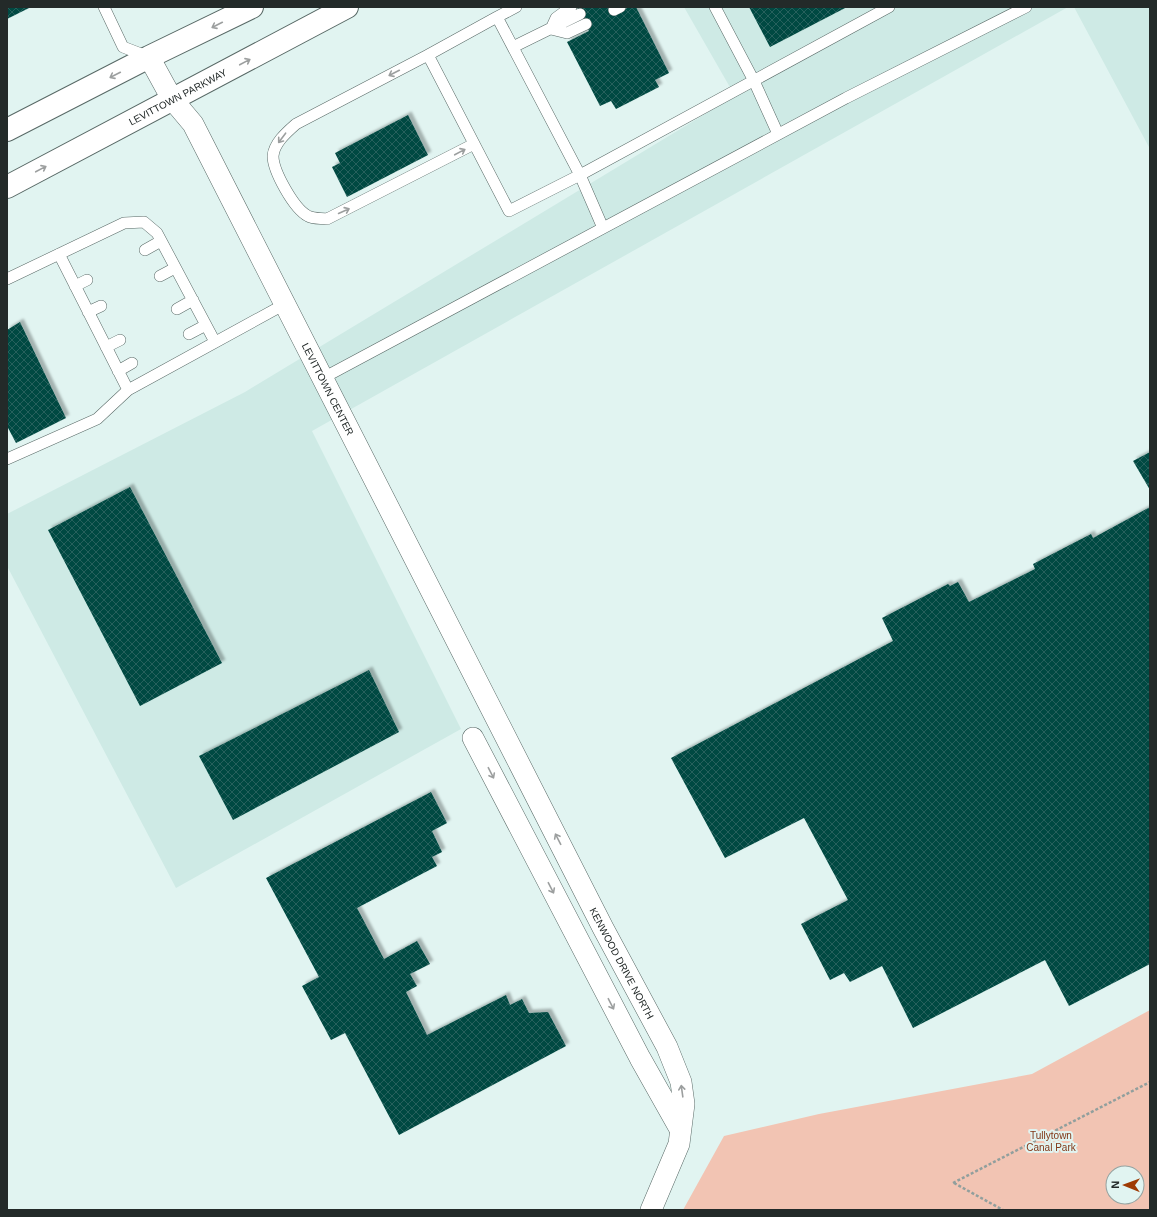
<svg xmlns="http://www.w3.org/2000/svg" width="1157" height="1217" viewBox="0 0 1157 1217" font-family="Arial,sans-serif">
<defs>
<pattern id="building-cross-hatch" width="8" height="8" patternUnits="userSpaceOnUse"><rect width="8" height="8" fill="#004942"/><path d="M0 0l8 8M0 8l8-8" fill="none" stroke="#26615b"/></pattern>
<filter id="shadow"><feDropShadow dx="3.5" dy="-3.5" stdDeviation="1" flood-color="#0004"/></filter>
</defs>
<rect width="100%" height="100%" fill="#e1f4f1"/>
<path fill="#ceeae5" d="M 684,7 L 1068,7 L 312,431 L 461,729 L 176,888 L 7,566 L 7,514 L 245,392 L 735,96 Z
M 1074,7 L 1150,7 L 1150,149 Z"/>
<path fill="#f2c4b3" fill-rule="evenodd" d="M 1150,1010 L 1150,1210 L 683,1210 L 724,1136 L 819,1114 L 1032,1074 ZM 1113,1173 L 1137,1173 L 1137,1197 L 1113,1197 Z"/>
<path fill="url(#building-cross-hatch)" filter="url(#shadow)" d="M 7,7 L 31,7 L 7,19 Z
M 577,7 L 613,7 L 616,14 L 629,7 L 636,7 L 669,73 L 655,80 L 659,87 L 616,109 L 611,101 L 600,106 L 567,42 L 589,31 Z
M 749,7 L 847,7 L 770,47 Z
M 408,115 L 428,155 L 347,197 L 332,167 L 340,163 L 335,153 Z
M 20,322 L 66,418 L 16,443 L 7,426 L 7,330 Z
M 1150,452 L 1150,490 L 1133,461 Z
M 130,487 L 222,663 L 140,706 L 48,530 Z
M 1150,507 L 1150,964 L 1069,1006 L 1045,960 L 913,1028 L 882,966 L 850,982 L 844,973 L 830,980 L 801,924 L 848,900 L 804,818 L 725,858 L 671,758 L 893,641 L 882,618 L 948,584 L 950,586 L 958,582 L 969,602 L 1035,569 L 1033,564 L 1091,534 L 1093,538 Z
M 369,670 L 399,732 L 233,820 L 199,756 Z
M 431,792 L 447,823 L 432,831 L 442,852 L 432,857 L 437,866 L 357,908 L 384,959 L 417,941 L 430,964 L 410,974 L 417,986 L 406,992 L 427,1035 L 506,995 L 510,1005 L 522,999 L 529,1013 L 548,1012 L 566,1046 L 399,1135 L 345,1033 L 331,1040 L 302,986 L 319,977 L 266,878 Z"/>
<g fill="none" stroke-linecap="round" stroke-linejoin="round">
<defs>
<path id="lane" d="M 104,7 L 123,47 L 149,57
M 516,7 L 497,17 L 580,175 L 889,7
M 571,7 L 556,18 L 551,29 L 567,33 L 586,24
M 715,7 L 754,81 L 778,134
M 614,10 L 620,7
M 497,17 L 428,55 L 509,211 L 580,175 L 603,228
M 513,47 L 580,14
M 428,55 L 296,124 C 287,132 274,143 273,156 C 273,171 294,209 308,216 C 313,219 321,218 327,219 L 474,144
M 145,250 L 161,241
M 59,254 L 128,390
M 160,276 L 175,268
M 7,279 L 124,223 L 144,222 L 157,233 L 215,342
M 75,286 L 87,280
M 177,309 L 193,300
M 88,312 L 101,306
M 189,334 L 206,325
M 106,347 L 120,340
M 118,371 L 132,363
M 323,378 L 846,98 L 1026,7
M 7,459 L 97,419 L 128,390 L 285,304"/>
<g id="street">
<path id="s1" d="M 149,57 L 172,99 L 193,124 L 603,928 L 667,1047 L 681,1082 L 684,1104 L 679,1144 L 651,1210"/>
<path d="M 473,738 L 640,1058 L 680,1129"/>
</g>
<g id="primary">
<path d="M 7,130 L 149,57 L 252,7"/>
<path id="s2" d="M 7,187 L 347,7"/>
</g>
</defs>
<use href="#lane" stroke="#586966" stroke-width="12"/>
<use href="#street" stroke="#586966" stroke-width="22"/>
<use href="#primary" stroke="#586966" stroke-width="24"/>
<path stroke="#919f9d" stroke-width="2.5" stroke-dasharray="3 2" stroke-linecap="butt" d="M 953,1183 L 1150,1082
M 954,1183 L 1003,1210"/>
<use href="#lane" stroke="#fff" stroke-width="11"/>
<use href="#street" stroke="#fff" stroke-width="21"/>
<use href="#primary" stroke="#fff" stroke-width="22"/>
</g>
<defs><path id="oneway-shaft" d="M-6 0H5M1.5-3L5.5 0L1.5 3" fill="none" stroke-width="1.6" stroke-linecap="round" stroke-linejoin="round"/></defs>
<g stroke="#9c9f9f">
<use href="#oneway-shaft" transform="translate(217 25) rotate(153)"/>
<use href="#oneway-shaft" transform="translate(245 62) rotate(-28)"/>
<use href="#oneway-shaft" transform="translate(394 73) rotate(153)"/>
<use href="#oneway-shaft" transform="translate(115 75) rotate(153)"/>
<use href="#oneway-shaft" transform="translate(282 138) rotate(127)"/>
<use href="#oneway-shaft" transform="translate(460 152) rotate(-28)"/>
<use href="#oneway-shaft" transform="translate(41 169) rotate(-28)"/>
<use href="#oneway-shaft" transform="translate(344 211) rotate(-24)"/>
<use href="#oneway-shaft" transform="translate(491 773) rotate(63)"/>
<use href="#oneway-shaft" transform="translate(558 839) rotate(-117)"/>
<use href="#oneway-shaft" transform="translate(551 888) rotate(63)"/>
<use href="#oneway-shaft" transform="translate(611 1004) rotate(63)"/>
<use href="#oneway-shaft" transform="translate(682 1091) rotate(-98)"/>
</g>
<g text-anchor="middle" stroke-width="4" stroke-linejoin="round" paint-order="stroke">
<g font-size="10" fill="#232a29" stroke="#e1f4f1">
<text dy="4" stroke="none"><textPath href="#s2" startOffset="193">LEVITTOWN PARKWAY</textPath></text>
<text dy="4" stroke="none"><textPath href="#s1" startOffset="378">LEVITTOWN CENTER</textPath></text>
<text dy="4" stroke="none"><textPath href="#s1" startOffset="1023">KENWOOD DRIVE NORTH</textPath></text>
</g>
<g font-size="10" fill="#803616" stroke="#e1f4f1">
<text x="1051" y="1139">Tullytown<tspan x="1051" dy="12">Canal Park</tspan></text>
</g>
</g>
<rect width="1157" height="1217" fill="none" stroke="#232a29" stroke-width="16"/>
<g transform="translate(1125 1185) rotate(271)"><circle r="19" fill="#e1f4f1" stroke="#95a3a1"/>
<path d="M0-3L7 15L0 10L-7 15Z" fill="#9e3a03"/>
<text y="-6" font-size="11" font-weight="bold" text-anchor="middle" fill="#232a29">N</text>
</g>
</svg>
